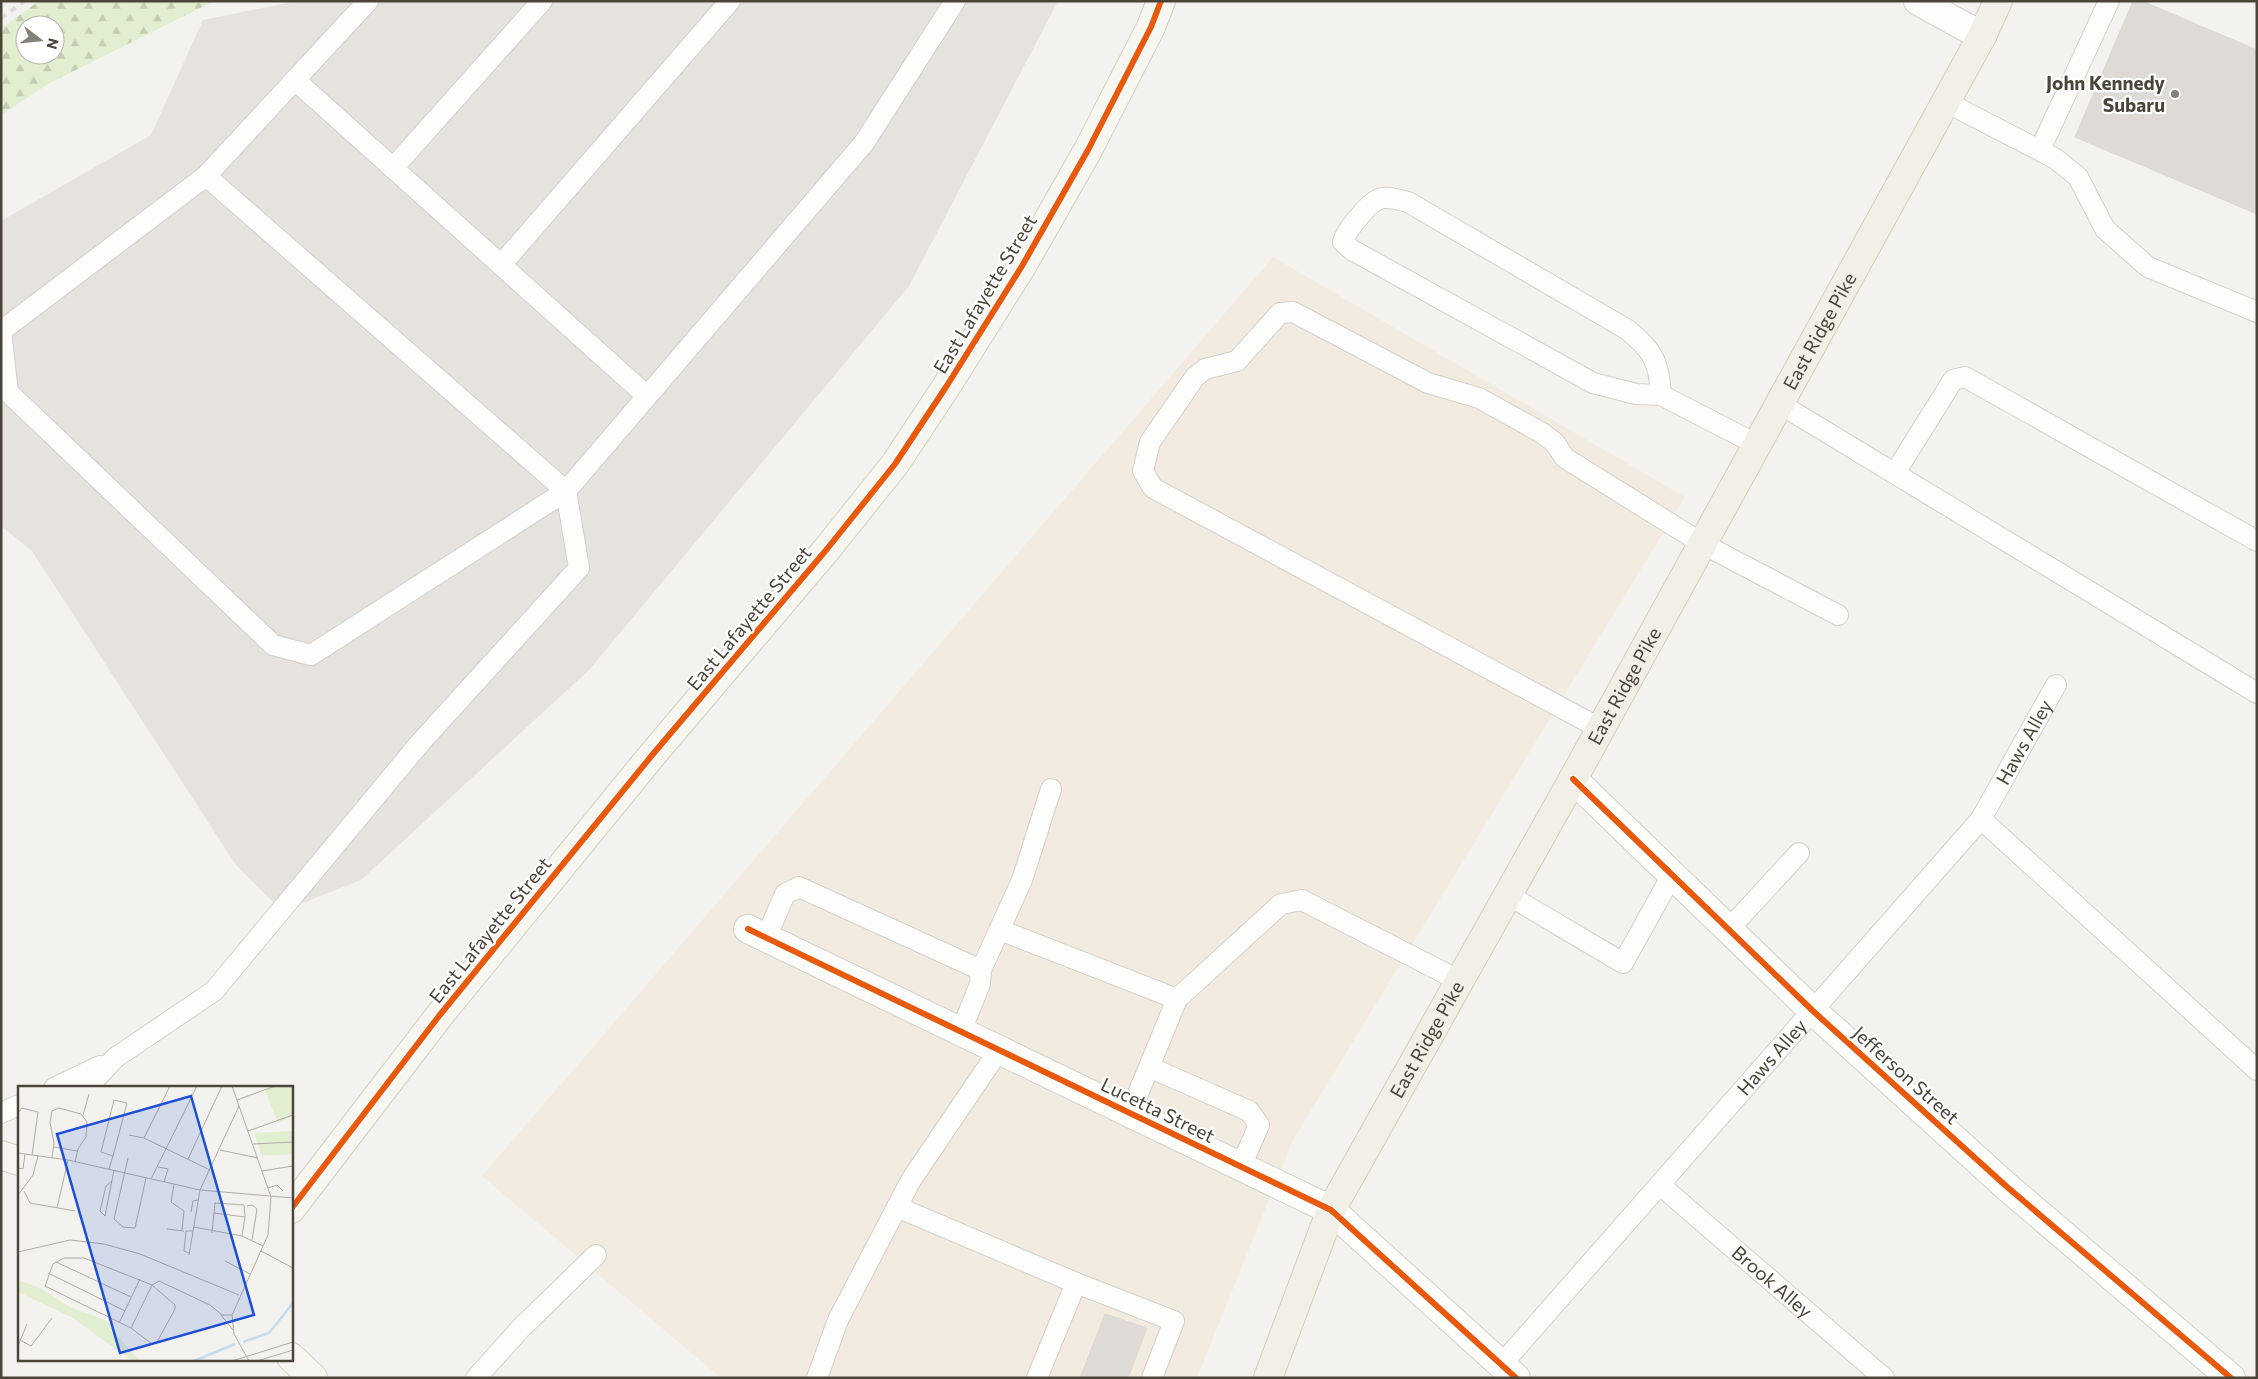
<svg xmlns="http://www.w3.org/2000/svg" width="2258" height="1379" viewBox="0 0 2258 1379" font-family="Commissioner,sans-serif">
<defs>
<pattern id="forest-firs" width="22" height="20" patternUnits="userSpaceOnUse" patternTransform="scale(1.25)"><rect width="22" height="20" fill="#e1eecf"/><path d="M5 1l3.5 6h-7zM16 11l3.5 6h-7z" fill="#c3cdb2"/></pattern>
</defs>
<rect width="100%" height="100%" fill="#f4f2ee"/>
<path fill="#f3ebdf" d="M 1273,257 L 1685,497 L 1293,1140 L 1197,1378 L 721,1378 L 482,1176 Z"/>
<path fill="#e6e2de" d="M 297,1 L 1058,1 L 909,286 L 589,670 L 361,880 L 282,911 L 236,865 L 32,551 L 1,526 L 1,221 L 151,135 L 203,20 Z"/>
<path fill="url(#forest-firs)" fill-rule="evenodd" d="M 39,1 L 214,1 L 48,84 L 1,115 L 1,28 ZM 25,25 L 55,25 L 55,55 L 25,55 Z"/>
<path fill="#dedbd6" stroke="#dcd9d4" d="M 2133,1 L 2142,1 L 2257,50 L 2257,214 L 2075,137 Z
M 1105,1314 L 1147,1328 L 1128,1378 L 1080,1378 Z"/>
<g fill="none" stroke-linecap="round" stroke-linejoin="round">
<defs>
<g id="lane">
<path d="M 368,1 L 206,176 L 1,331 L 8,392 L 273,645 L 311,655 L 566,491 L 864,143 L 955,1"/>
<path d="M 295,80 L 647,396"/>
<path d="M 1946,102 L 2056,159 L 2078,177 L 2105,229 L 2148,267 L 2257,312"/>
<path d="M 2040,150 L 2109,1"/>
<path d="M 393,168 L 542,1"/>
<path d="M 501,265 L 730,1"/>
<path d="M 1661,395 C 1659,361 1653,351 1628,330 L 1408,202 C 1399,200 1386,195 1377,200 C 1367,205 1345,232 1343,242 L 1352,250 L 1593,383 L 1636,394 L 1661,395 L 1758,445"/>
<path d="M 1780,404 L 2257,693"/>
<path d="M 1895,473 L 1953,380 L 1965,377 L 2257,541"/>
<path d="M 1601,729 L 1153,488 L 1143,471 L 1150,442 L 1195,377 L 1205,369 L 1237,361 L 1280,313 L 1293,312 L 1428,383 L 1479,398 L 1542,433 L 1555,443 L 1565,458 L 1703,544 L 1838,615"/>
<path d="M 1981,819 L 2257,1070"/>
<path d="M 1508,895 L 1623,963 L 1672,875"/>
<path d="M 1729,929 L 1799,853"/>
<path d="M 1000,930 L 1177,999 L 1281,904 L 1302,900 L 1460,981"/>
<path d="M 766,938 L 785,894 L 799,887 L 981,970 L 980,984 L 961,1031"/>
<path d="M 981,970 L 1022,880 L 1051,789"/>
<path d="M 1149,1067 L 1249,1111 L 1259,1125 L 1241,1166"/>
<path d="M 54,1088 L 100,1066"/>
<path d="M 87,1088 L 115,1058 L 214,991 L 420,743 L 579,568 L 566,491 L 206,176"/>
<path d="M 1,1113 L 19,1105"/>
<path d="M 1130,1113 L 1177,999"/>
<path id="s1" d="M 1660,1185 L 1884,1378"/>
<path d="M 897,1207 L 1076,1283 L 1037,1378"/>
<path d="M 1076,1283 L 1174,1321 L 1152,1378"/>
<path id="s2" d="M 1501,1365 L 1981,819 L 2056,685"/>
<path d="M 476,1378 L 521,1328 L 596,1255"/>
<path d="M 817,1378 L 838,1320 L 911,1180 L 999,1050"/>
</g>
<path id="street" d="M 1918,1 L 1982,36
M 1573,779 L 1813,1011 L 2006,1186 L 2231,1378
M 748,929 L 1331,1210 L 1516,1378"/>
<path id="secondary" d="M 1,1155 L 19,1161
M 291,1209 L 439,1016 L 653,754 L 827,549 L 895,464 L 946,387 L 1022,266 L 1088,150 L 1151,27 L 1161,1
M 291,1357 L 313,1378"/>
<g id="primary">
<path id="s3" d="M 1268,1378 L 1331,1210 L 1573,779 L 1982,36 L 1998,1"/>
</g>
</defs>
<use href="#lane" stroke="#d2d0cb" stroke-width="22"/>
<use href="#street" stroke="#d2d0cb" stroke-width="30"/>
<use href="#secondary" stroke="#d3cfc5" stroke-width="30"/>
<use href="#primary" stroke="#d6cebb" stroke-width="30"/>
<use href="#lane" stroke="#fdfdfc" stroke-width="20"/>
<use href="#street" stroke="#fdfdfc" stroke-width="28"/>
<use href="#secondary" stroke="#f7f6f1" stroke-width="28"/>
<use href="#primary" stroke="#f2efe6" stroke-width="28"/>
<path stroke="#dbdbda" stroke-width="4" stroke-dasharray="6 6" stroke-linecap="butt" d="M 1,18 L 25,1"/>
<defs>
<path id="cycleway" d="M 1573,779 L 1813,1011 L 2006,1186 L 2231,1378
M 748,929 L 1331,1210 L 1516,1378
M 291,1209 L 439,1016 L 653,754 L 827,549 L 895,464 L 946,387 L 1022,266 L 1088,150 L 1151,27 L 1161,1"/>
</defs>
<use href="#cycleway" stroke="#fff" stroke-width="9"/>
<use href="#cycleway" stroke="#e8590c" stroke-width="6"/>
</g>
<circle fill="#868178" stroke="#fff" stroke-width="2" cx="2175" cy="94" r="5"/>
<g text-anchor="middle" stroke-width="4.5" stroke-linejoin="round" paint-order="stroke">
<g font-size="19" font-weight="bold" fill="#4b4439" stroke="#fff" text-anchor="end">
<text x="2165" y="90">John Kennedy<tspan x="2165" dy="22">Subaru</tspan></text>
</g>
<g font-size="19" fill="#4b4439" stroke="#fff">
<text transform="translate(985 294) rotate(-59)" y="7">East Lafayette Street</text>
<text dy="7" stroke="none"><textPath href="#s3" startOffset="1185">East Ridge Pike</textPath></text>
<text transform="translate(749 618) rotate(-50)" y="7">East Lafayette Street</text>
<text dy="7" stroke="none"><textPath href="#s3" startOffset="780">East Ridge Pike</textPath></text>
<text dy="7" stroke="none"><textPath href="#s2" startOffset="815">Haws Alley</textPath></text>
<text transform="translate(490 930) rotate(-51)" y="7">East Lafayette Street</text>
<text dy="7" stroke="none"><textPath href="#s3" startOffset="375">East Ridge Pike</textPath></text>
<text dy="7" stroke="none"><textPath href="#s2" startOffset="410">Haws Alley</textPath></text>
<text transform="translate(1906 1075) rotate(42)" y="7">Jefferson Street</text>
<text transform="translate(1158 1110) rotate(26)" y="7">Lucetta Street</text>
<text dy="7" stroke="none"><textPath href="#s1" startOffset="148">Brook Alley</textPath></text>
</g>
</g>
<g transform="translate(18 1086)">
<rect width="275" height="275" fill="#f4f2ee"/>
<path d="M 0,194 L 22,202 L 52,221 L 89,235 L 96,246 L 122,275 L 115,275 L 53,231 L 0,206 Z" fill="#e1eecf"/>
<path d="M 275,45 L 275,68 L 244,70 L 236,47 Z" fill="#e1eecf"/>
<path d="M 258,0 L 275,0 L 275,30 L 260,37 L 247,4 Z" fill="#e1eecf"/>
<path fill="none" stroke="#c0ddf1" stroke-width="2.5" d="M 225,256 L 251,247 L 275,217M 176,275 L 217,258"/>
<path fill="none" stroke="#b0aca6" stroke-width="1" d="M 214,0 L 253,111 L 250,149 L 214,229 L 216,248 L 231,275M 219,14 L 257,0M 0,27 L 4,22 L 20,26 L 14,69M 65,29 L 71,8M 230,45 L 275,29M 111,49 L 126,52 L 192,84M 126,52 L 152,0M 235,58 L 275,56M 36,61 L 59,65M 202,64 L 240,72M 0,67 L 50,74 L 182,104 L 275,112M 34,72 L 36,57 L 32,36 L 34,25 L 41,22 L 63,28 L 69,36 L 68,51 L 60,63 L 57,76M 110,72 L 96,133 L 105,141 L 117,142 L 128,92M 170,73 L 204,0M 140,81 L 150,83 L 146,96M 0,82 L 5,83 L 7,68M 91,83 L 95,70 L 109,17 L 96,14 L 83,66 L 95,70M 244,85 L 275,80M 133,93 L 179,0M 94,95 L 88,100 L 82,125 L 87,130 L 96,84M 156,98 L 153,116 L 166,125 L 164,144M 250,102 L 259,99 L 265,105M 6,105 L 12,117 L 57,125M 0,109 L 15,89 L 20,70M 229,120 L 234,119 L 239,123 L 234,154M 39,122 L 50,74M 173,126 L 175,115 L 180,114M 196,127 L 197,117 L 226,119 L 227,131M 176,141 L 224,150 L 245,160M 149,143 L 166,145M 194,147 L 196,127 L 227,131 L 224,150M 243,165 L 275,182M 0,166 L 52,154 L 86,158 L 122,168 L 221,209M 171,167 L 166,165 L 168,145 L 175,145M 171,169 L 182,104 L 221,20M 207,175 L 232,188M 38,176 L 113,211M 30,187 L 107,225M 203,229 L 215,244M 101,237 L 122,193M 113,242 L 27,200 L 35,178 L 46,172 L 66,172 L 134,199 L 157,219 L 157,223 L 139,256 L 134,258 L 113,242 L 134,199 L 141,195 L 192,219 L 204,229 L 214,229M 0,253 L 13,260 L 34,232M 0,260 L 9,238M 214,275 L 275,256M 239,275 L 275,264"/>
<path fill="#1d4ed8" fill-opacity="0.15" stroke="#1d4ed8" stroke-width="2.5" d="M 173,10 L 236,229 L 102,267 L 39,48 Z"/>
<rect width="275" height="275" fill="none" stroke="#4b4439" stroke-width="2.5"/>
</g>
<rect width="2258" height="1379" fill="none" stroke="#4b4439" stroke-width="5"/>
<g transform="translate(40 40) rotate(106)"><circle r="24" fill="#ffffff" stroke="#b7b4b0"/>
<path d="M0-4L9 19L0 12L-9 19Z" fill="#868178"/>
<text y="-8" font-size="14" font-weight="bold" text-anchor="middle" fill="#4b4439">N</text>
</g>
</svg>
